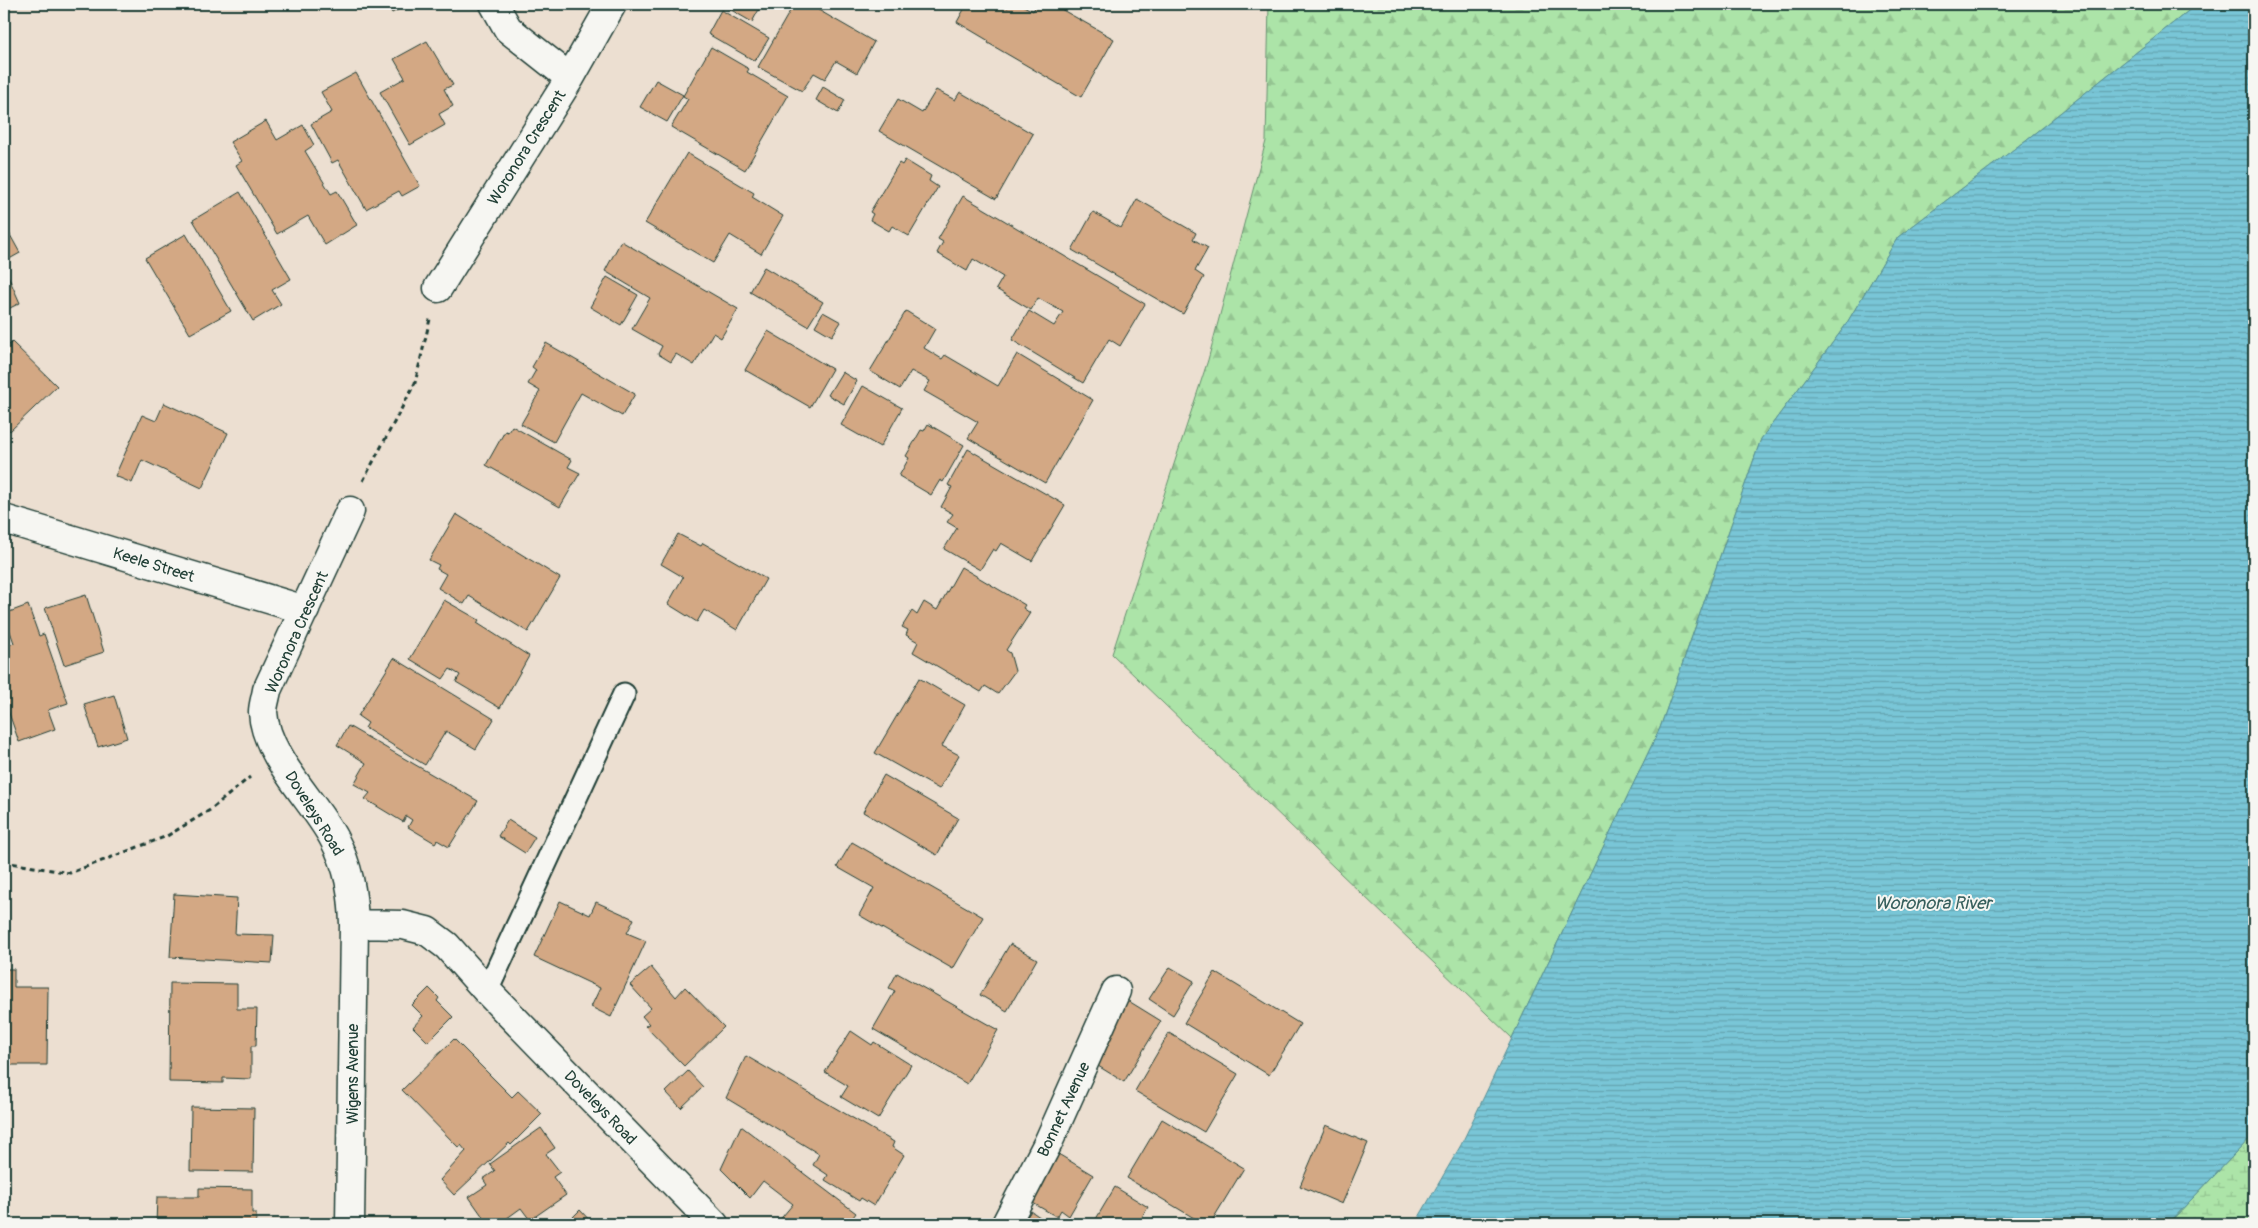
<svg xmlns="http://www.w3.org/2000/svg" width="2258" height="1228" viewBox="0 0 2258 1228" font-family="Pangolin,sans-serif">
<defs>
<pattern id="forest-firs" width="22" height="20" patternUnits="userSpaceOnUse" patternTransform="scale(1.25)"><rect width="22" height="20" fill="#ace4a8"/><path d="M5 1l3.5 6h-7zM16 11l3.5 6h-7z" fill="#94c491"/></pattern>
<pattern id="wetland-marsh" width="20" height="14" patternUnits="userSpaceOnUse" patternTransform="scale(1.25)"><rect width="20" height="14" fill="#ace4a8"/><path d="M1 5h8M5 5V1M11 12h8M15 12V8" fill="none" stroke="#94c491"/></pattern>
<pattern id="water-rules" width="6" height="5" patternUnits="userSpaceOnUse" patternTransform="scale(1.25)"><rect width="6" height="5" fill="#79c6d7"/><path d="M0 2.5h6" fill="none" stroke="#63a2af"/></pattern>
</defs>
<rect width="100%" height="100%" fill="#ecdfd1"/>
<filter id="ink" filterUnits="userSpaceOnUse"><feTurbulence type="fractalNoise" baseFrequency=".02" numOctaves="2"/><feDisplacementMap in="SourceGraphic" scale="10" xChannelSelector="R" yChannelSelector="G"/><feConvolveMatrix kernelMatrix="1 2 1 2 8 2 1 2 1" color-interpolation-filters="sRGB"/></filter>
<g filter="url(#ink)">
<path fill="url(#forest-firs)" stroke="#66906e" d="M 1269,4 L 2197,4 L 2026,140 L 1898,237 L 1845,326 L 1761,439 L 1660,728 L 1512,1038 L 1112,654 L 1208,360 L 1266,141 Z"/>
<path fill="url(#wetland-marsh)" stroke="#66906e" d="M 2254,1134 L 2254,1224 L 2168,1224 Z"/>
<path fill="url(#water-rules)" stroke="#558f96" d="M 2197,4 L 2254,4 L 2254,1134 L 2168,1224 L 1415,1224 L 1461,1145 L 1660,728 L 1761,439 L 1845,326 L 1898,237 L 2026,140 Z"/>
<path fill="#d3a884" stroke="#1f3d34" d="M 387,4 L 406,4 L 407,5 L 392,13 Z
M 728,4 L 762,4 L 752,22 L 726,7 Z
M 794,4 L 808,4 L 874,42 L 857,73 L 836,61 L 825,79 L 814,73 L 802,91 L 758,67 Z
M 967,4 L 1000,4 L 1008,8 L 1010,4 L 1020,4 L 1033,11 L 1037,4 L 1052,4 L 1114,39 L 1081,97 L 988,43 L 989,41 L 957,22 Z
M 721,10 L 769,38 L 755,61 L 708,34 Z
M 427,41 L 453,85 L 444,89 L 453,106 L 439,114 L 445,125 L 410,145 L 380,92 L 405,78 L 394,59 Z
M 711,47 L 749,69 L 747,72 L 788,96 L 745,170 L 671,127 L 688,99 L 683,96 Z
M 356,73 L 420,186 L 402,196 L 399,191 L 366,209 L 338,160 L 332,163 L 311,124 L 332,112 L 321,92 Z
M 656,80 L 683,95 L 667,122 L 640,107 Z
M 823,87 L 845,100 L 838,113 L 816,100 Z
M 936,90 L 955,100 L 960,92 L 1033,134 L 996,199 L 879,131 L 898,99 L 922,113 Z
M 266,121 L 277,140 L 303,125 L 314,145 L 305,151 L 331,194 L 337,191 L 357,225 L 325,245 L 308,216 L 277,234 L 236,165 L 242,161 L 230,142 Z
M 687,153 L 754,193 L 752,197 L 783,216 L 761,254 L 730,235 L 713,263 L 645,223 Z
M 905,160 L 931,176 L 929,181 L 938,187 L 909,236 L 892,226 L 889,231 L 870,220 L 873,214 L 870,212 L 899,163 L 902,165 Z
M 240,192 L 291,279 L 272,290 L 281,304 L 253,321 L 193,220 Z
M 963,196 L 1145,304 L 1120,346 L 1109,339 L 1083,383 L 1012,340 L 1029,311 L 1054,326 L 1063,312 L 1038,298 L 1031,310 L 996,289 L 1003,277 L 973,259 L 967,271 L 937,253 L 943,242 L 938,239 Z
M 1137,199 L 1196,233 L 1193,239 L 1208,248 L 1195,271 L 1204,277 L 1183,314 L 1072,250 L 1093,212 L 1121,228 Z
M 4,224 L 20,253 L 4,262 Z
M 186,234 L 231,311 L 190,334 L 145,258 Z
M 621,241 L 738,309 L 721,338 L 713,333 L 694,365 L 676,354 L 671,362 L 658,354 L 662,346 L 632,329 L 650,298 L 605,271 Z
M 764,267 L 823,302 L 808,326 L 750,292 Z
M 8,276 L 20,303 L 4,311 L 4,278 Z
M 607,277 L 638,295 L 621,325 L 590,307 Z
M 906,311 L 935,329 L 924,348 L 942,359 L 945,355 L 998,386 L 1017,354 L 1093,400 L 1045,483 L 968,438 L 978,422 L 924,391 L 930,381 L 911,371 L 900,389 L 870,371 Z
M 823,312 L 841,322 L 832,336 L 815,326 Z
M 768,331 L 832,369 L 810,407 L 745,370 Z
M 12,342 L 57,386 L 10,431 L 4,424 L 4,350 Z
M 546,343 L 635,394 L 622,416 L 581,393 L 554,442 L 521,424 L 540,391 L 528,384 L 536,370 L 532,367 Z
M 842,372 L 857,381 L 844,404 L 828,395 Z
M 863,386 L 902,408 L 880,447 L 841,425 Z
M 164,403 L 228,433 L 202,488 L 142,460 L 132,483 L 115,476 L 142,415 L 156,421 Z
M 928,424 L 964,445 L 943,482 L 940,480 L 931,495 L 899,476 L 909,458 L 906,456 L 921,430 L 924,431 Z
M 512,426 L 572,460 L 568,467 L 580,473 L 560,507 L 486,465 L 505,431 L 508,432 Z
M 968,449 L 1065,505 L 1032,561 L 1001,543 L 996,551 L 993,549 L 980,570 L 944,549 L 957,528 L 947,522 L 953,514 L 941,507 L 952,487 L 948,485 Z
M 456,514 L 560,578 L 528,632 L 469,596 L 464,604 L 438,588 L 446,574 L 437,569 L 439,565 L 429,560 Z
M 678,534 L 701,546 L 703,543 L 766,579 L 737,630 L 704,610 L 697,622 L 668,604 L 683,577 L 661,564 Z
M 961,567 L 1025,605 L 1023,608 L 1030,613 L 1006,650 L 1010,653 L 1015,671 L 998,694 L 985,686 L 981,692 L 913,652 L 918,642 L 906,635 L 908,630 L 902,627 L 912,611 L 917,615 L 924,602 L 937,610 Z
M 86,595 L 104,652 L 64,665 L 45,608 Z
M 444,600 L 479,620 L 477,623 L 529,656 L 500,708 L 456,682 L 460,675 L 450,669 L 443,679 L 410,659 Z
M 28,605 L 39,636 L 44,634 L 68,703 L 48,710 L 55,729 L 19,742 L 4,699 L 4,640 L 6,646 L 14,643 L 4,614 Z
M 394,658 L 494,719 L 476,749 L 446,731 L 425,765 L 365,728 L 368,723 L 358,716 Z
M 919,678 L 965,705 L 942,746 L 959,755 L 939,789 L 875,753 Z
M 114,695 L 127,738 L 98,747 L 84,704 Z
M 348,726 L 478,801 L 449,847 L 437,840 L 435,843 L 408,827 L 412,820 L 406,816 L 403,822 L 365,799 L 370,793 L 354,784 L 366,763 L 337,745 Z
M 884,775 L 958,818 L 937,855 L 863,812 Z
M 508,820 L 535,837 L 525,853 L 498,836 Z
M 852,842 L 983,917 L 953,969 L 859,915 L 874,888 L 837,867 Z
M 174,894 L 237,898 L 235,934 L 274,935 L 272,963 L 170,957 Z
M 560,901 L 590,915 L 596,902 L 634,919 L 627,933 L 646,941 L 611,1017 L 591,1007 L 600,988 L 534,957 Z
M 1010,944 L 1037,959 L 1007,1011 L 980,995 Z
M 651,967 L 676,997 L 685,987 L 724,1027 L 684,1066 L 645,1026 L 649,1024 L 642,1016 L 651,1008 L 630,985 Z
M 1170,967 L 1194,981 L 1173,1015 L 1149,999 Z
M 4,969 L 14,969 L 14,987 L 48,987 L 47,1065 L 4,1065 Z
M 1215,972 L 1300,1024 L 1269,1075 L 1184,1023 Z
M 897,973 L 998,1030 L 967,1084 L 873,1029 L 895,991 L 889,988 Z
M 170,983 L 237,984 L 237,1009 L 257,1009 L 256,1046 L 251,1046 L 251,1079 L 223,1078 L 223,1083 L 169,1082 Z
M 429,988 L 439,998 L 437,1001 L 453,1017 L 428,1042 L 413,1027 L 423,1016 L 412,1005 Z
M 1127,1000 L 1161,1021 L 1124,1082 L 1090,1061 Z
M 851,1031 L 872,1045 L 874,1042 L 911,1065 L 878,1119 L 841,1097 L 848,1086 L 825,1072 Z
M 1169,1033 L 1238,1074 L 1204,1132 L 1135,1091 Z
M 454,1039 L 512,1097 L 518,1091 L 542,1114 L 511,1145 L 509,1143 L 454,1195 L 440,1180 L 466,1151 L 461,1145 L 459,1148 L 402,1090 Z
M 746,1056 L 894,1142 L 892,1147 L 904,1155 L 874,1206 L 861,1198 L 859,1201 L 825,1180 L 828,1175 L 813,1165 L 819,1154 L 726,1098 Z
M 688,1071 L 703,1087 L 681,1108 L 666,1092 Z
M 191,1107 L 254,1108 L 253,1172 L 190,1171 Z
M 1162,1119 L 1244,1168 L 1210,1224 L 1204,1224 L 1127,1178 Z
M 1326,1125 L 1368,1143 L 1342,1204 L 1300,1186 Z
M 741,1126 L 856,1213 L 848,1224 L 782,1224 L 778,1222 L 793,1204 L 763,1181 L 750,1198 L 721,1169 Z
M 541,1128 L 555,1148 L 546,1154 L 560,1172 L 553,1177 L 566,1195 L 530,1220 L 521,1208 L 499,1224 L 488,1224 L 469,1197 L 487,1185 L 483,1179 L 495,1171 L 490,1164 Z
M 1055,1152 L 1093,1175 L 1069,1216 L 1061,1210 L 1057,1217 L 1026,1199 Z
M 1115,1187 L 1148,1207 L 1138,1224 L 1093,1224 Z
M 199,1188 L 252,1189 L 252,1213 L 256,1213 L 256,1224 L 156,1224 L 157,1197 L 199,1197 Z
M 580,1210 L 593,1224 L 566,1224 Z
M 1031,1211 L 1050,1224 L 1022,1224 Z"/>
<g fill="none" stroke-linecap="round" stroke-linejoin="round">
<defs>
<path id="service" d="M 487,991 L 624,694"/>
<path id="minor" d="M 494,4 L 508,29 L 570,78
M 438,288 L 570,78 L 612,4
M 350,511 L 267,690 C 266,697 263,705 263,712 C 265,756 315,802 334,839 C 349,867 353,893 354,924 L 403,925 L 427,931 L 447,946 L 487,991 L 714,1224
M 4,519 L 305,610
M 350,1224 L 354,924
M 1006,1224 L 1048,1143 L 1116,991"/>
</defs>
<use href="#service" stroke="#1f3d34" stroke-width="25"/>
<use href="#minor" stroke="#1f3d34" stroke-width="31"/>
<path stroke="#1f3d34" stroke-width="3" stroke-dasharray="5 4" stroke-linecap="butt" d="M 363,481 L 415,383 L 430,319
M 4,862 L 70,873 L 167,836 L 210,810 L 250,777"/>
<use href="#service" stroke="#f6f6f2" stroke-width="21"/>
<use href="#minor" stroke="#f6f6f2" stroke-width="28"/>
</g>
</g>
<g text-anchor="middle" stroke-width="4" stroke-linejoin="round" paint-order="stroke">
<g font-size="16" fill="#1f3d34" stroke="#f6f6f2">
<text transform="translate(526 147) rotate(-58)" y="6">Woronora Crescent</text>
<text transform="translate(154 564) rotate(17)" y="6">Keele Street</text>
<text transform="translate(296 632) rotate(-66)" y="6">Woronora Crescent</text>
<text transform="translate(315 813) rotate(58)" y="6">Doveleys Road</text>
<text transform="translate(352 1074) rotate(-90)" y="6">Wigens Avenue</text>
<text transform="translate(601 1107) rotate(46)" y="6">Doveleys Road</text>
<text transform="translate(1063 1109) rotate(-65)" y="6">Bonnet Avenue</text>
</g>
<g font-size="18" font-style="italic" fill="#365f5d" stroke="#f6f6f2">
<text x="1933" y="909">Woronora River</text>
</g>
</g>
<rect width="2258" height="1228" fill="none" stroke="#f6f6f2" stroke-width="20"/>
<rect x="10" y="10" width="2238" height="1208" fill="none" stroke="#1f3d34" stroke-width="2" filter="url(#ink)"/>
</svg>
